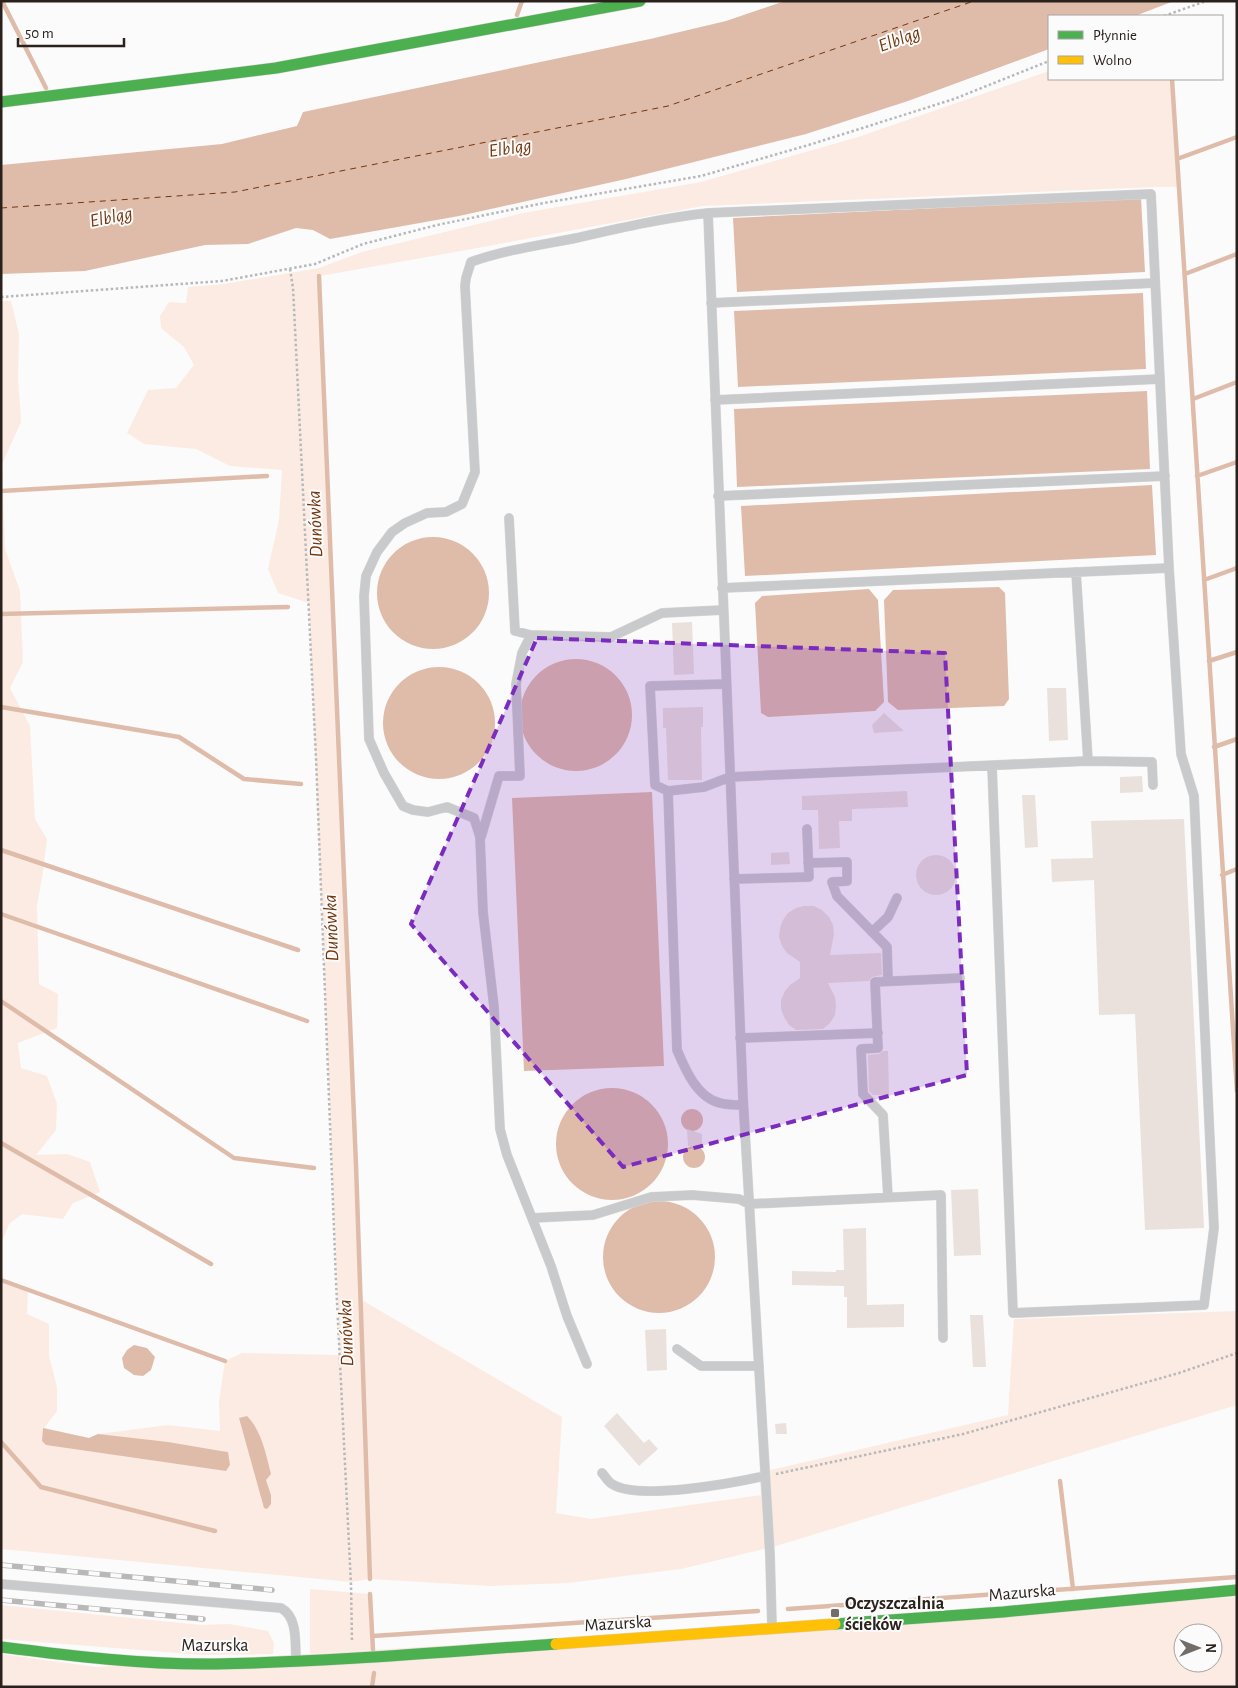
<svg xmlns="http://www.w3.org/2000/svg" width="1238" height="1688" viewBox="0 0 1238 1688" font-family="'Alegreya Sans',sans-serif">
<rect width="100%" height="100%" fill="#fbfbfb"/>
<path fill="#fcebe2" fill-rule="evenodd" d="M 1049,71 L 1049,79 L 1172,79 L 1179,187 L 1155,187 L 703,206 L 461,251 L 320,276 L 360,1299 L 562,1417 L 556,1513 L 591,1519 L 761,1495 L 759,1471 L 775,1469 L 1008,1415 L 1014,1319 L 1237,1311 L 1237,1405 L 776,1546 L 681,1569 L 568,1583 L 490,1586 L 370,1579 L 351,1582 L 1,1549 L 1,1280 L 28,1289 L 27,1314 L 49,1324 L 49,1356 L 57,1387 L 57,1411 L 44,1428 L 89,1438 L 98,1434 L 168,1425 L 220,1431 L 219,1401 L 225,1361 L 242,1353 L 340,1355 L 309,603 L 278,593 L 268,569 L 279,520 L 282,470 L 230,466 L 196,449 L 144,444 L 127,433 L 148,390 L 176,388 L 194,365 L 184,347 L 161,328 L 160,316 L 169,302 L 186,303 L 188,287 L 224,284 L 319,268 L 362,252 L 523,213 L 701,182 L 858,137 Z
M 1,301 L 11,301 L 19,334 L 18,379 L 21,422 L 2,464 L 5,549 L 20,591 L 23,662 L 10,688 L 30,726 L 35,819 L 47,839 L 43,872 L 37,906 L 39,984 L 58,994 L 57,1028 L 18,1043 L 21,1068 L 47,1076 L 57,1104 L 56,1130 L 36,1155 L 67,1154 L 90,1162 L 100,1192 L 73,1203 L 63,1219 L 22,1214 L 9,1224 L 1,1244 Z
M 310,1589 L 370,1594 L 373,1650 L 310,1654 Z
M 1237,1597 L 1237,1687 L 1,1687 L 1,1654 L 96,1667 ZM 1183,1633 L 1213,1633 L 1213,1663 L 1183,1663 Z
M 1,1605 L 202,1625 L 229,1624 L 268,1631 L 274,1643 L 273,1654 L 203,1655 L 1,1639 Z"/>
<path fill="#dfbcaa" d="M 785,1 L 1174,1 L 1135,16 L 1049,16 L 1049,49 L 908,101 L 806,134 L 626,179 L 459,216 L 330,239 L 313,230 L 296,228 L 248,244 L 205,245 L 85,271 L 1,274 L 1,165 L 222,144 L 297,126 L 303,112 L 650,39 L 726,21 Z
M 1141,198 L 1145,272 L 737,292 L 733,218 Z
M 1143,293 L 1146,369 L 738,387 L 734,311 Z
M 1147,391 L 1150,469 L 737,487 L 734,409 Z
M 1152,485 L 1156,555 L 745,576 L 741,506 Z
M377 593a56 56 0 1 1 112 0a56 56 0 1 1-112 0Z
M 999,587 L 1005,593 L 1009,699 L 1004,706 L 898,710 L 888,702 L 884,600 L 893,590 Z
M 869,589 L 878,600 L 884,702 L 875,711 L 768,717 L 761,713 L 755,603 L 762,596 Z
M520 715a56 56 0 1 1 112 0a56 56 0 1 1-112 0Z
M383 723a56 56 0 1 1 112 0a56 56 0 1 1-112 0Z
M 652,792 L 664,1066 L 524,1071 L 512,798 Z
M556 1144a56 56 0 1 1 112 0a56 56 0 1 1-112 0Z
M681 1120a11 11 0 1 1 22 0a11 11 0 1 1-22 0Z
M683 1157a11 11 0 1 1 22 0a11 11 0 1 1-22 0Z
M603 1257a56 56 0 1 1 112 0a56 56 0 1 1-112 0Z
M 134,1345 L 147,1348 L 155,1357 L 151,1370 L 143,1376 L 134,1375 L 124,1368 L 122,1358 L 127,1350 Z
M 247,1416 C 262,1431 266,1455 271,1474 L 266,1480 L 271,1495 L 271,1504 L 267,1509 L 264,1508 L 239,1418 Z
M 43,1428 L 89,1438 L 98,1434 L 168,1442 L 221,1451 L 228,1452 L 230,1465 L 226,1471 L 46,1445 L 42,1441 Z"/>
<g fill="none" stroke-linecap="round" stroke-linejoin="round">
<path stroke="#dfbcaa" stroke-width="4.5" d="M 2,1 L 46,88
M 517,15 L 522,1
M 1172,79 L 1237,1091
M 1177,159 L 1237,137
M 1185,274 L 1237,254
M 319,276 L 356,1165 L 370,1579
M 1193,399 L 1237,382
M 1197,476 L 1237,462
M 1,491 L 267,476
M 1204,580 L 1237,568
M 1,614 L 288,607
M 1209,661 L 1237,652
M 1,707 L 179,737 L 244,779 L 301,784
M 1214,747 L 1237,739
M 1,850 L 298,950
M 1222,875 L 1237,869
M 1,914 L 307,1021
M 1,1001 L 234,1158 L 314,1168
M 1,1143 L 211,1264
M 1,1280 L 225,1361
M 1,1442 L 41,1487 L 215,1531
M 1060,1481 L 1073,1589
M 370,1594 L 373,1650
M 788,1609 L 1237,1577
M 373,1636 L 758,1611
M 372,1687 L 374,1673"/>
<path stroke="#73360d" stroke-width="1" stroke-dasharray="6 5" stroke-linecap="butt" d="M 1,208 L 235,192 L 668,106 L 974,1"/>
</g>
<path fill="#eae1dc" d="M 692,622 L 694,674 L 674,675 L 672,623 Z
M 1047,688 L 1066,688 L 1068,740 L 1049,741 Z
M 703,707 L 703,727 L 701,727 L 702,780 L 668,780 L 666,728 L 663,728 L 663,708 Z
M 884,713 L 904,731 L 874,733 L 872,725 Z
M 1142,776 L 1143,792 L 1120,793 L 1120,777 Z
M 907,791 L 908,807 L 852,809 L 852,821 L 839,821 L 840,848 L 819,849 L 818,810 L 802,810 L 802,796 Z
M 1022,795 L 1035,795 L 1038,847 L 1025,848 Z
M 1184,819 L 1204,1228 L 1145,1230 L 1135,1014 L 1099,1015 L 1094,880 L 1052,882 L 1051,859 L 1093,858 L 1091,821 Z
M 789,852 L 790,864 L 771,865 L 771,853 Z
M916 875a20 20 0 1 1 40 0a20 20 0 1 1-40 0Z
M 804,906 L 814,906 L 822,910 L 829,917 L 833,925 L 834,934 L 830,955 L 881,953 L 882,975 L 872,977 L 869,981 L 828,983 L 835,997 L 836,1006 L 835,1015 L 830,1023 L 823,1029 L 796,1030 L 789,1025 L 784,1017 L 781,1009 L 781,1000 L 785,991 L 790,985 L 800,978 L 800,962 L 787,953 L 782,946 L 779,937 L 780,928 L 783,920 L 788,913 L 796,908 Z
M 883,1051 L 888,1051 L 889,1095 L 873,1095 L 869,1091 L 868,1055 L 879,1054 Z
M 687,1129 L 702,1134 L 702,1147 L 688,1146 Z
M 978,1189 L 981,1255 L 954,1256 L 951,1190 Z
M 866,1228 L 867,1305 L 904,1304 L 904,1327 L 847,1328 L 847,1297 L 844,1297 L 844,1286 L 792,1285 L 792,1271 L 836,1272 L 836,1270 L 844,1270 L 843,1229 Z
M 970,1315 L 983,1315 L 986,1367 L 973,1367 Z
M 666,1329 L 667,1370 L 647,1371 L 645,1330 Z
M 617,1413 L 644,1443 L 649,1439 L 658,1449 L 639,1466 L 604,1426 Z
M 786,1423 L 787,1434 L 776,1434 L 775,1424 Z"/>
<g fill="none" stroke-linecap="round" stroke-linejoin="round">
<defs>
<path id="lane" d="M 708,213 L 743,1098 L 770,1555 L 772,1627
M 711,303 L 1155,283
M 715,400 L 1160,379
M 718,496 L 1165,476
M 509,518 L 515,631 L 531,635
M 1076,572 L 1088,761
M 722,588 L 1169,568
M 668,791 L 655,785 L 650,686 L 726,684
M 481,837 L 499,776 L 520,776 L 516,684 L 522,653 L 531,635 L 611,637 L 662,613 L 723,610
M 808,863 L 847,862 L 847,881 L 832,882 L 837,896 L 887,947 L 888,981
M 734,879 L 809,877 L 807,829
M 872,932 L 888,917 L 897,898
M 740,1038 L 878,1033
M 743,1105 C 736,1105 727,1105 720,1103 C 697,1098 685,1069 677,1050 L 668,791 L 704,787 L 730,777 L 1088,761 L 1152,762 L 1153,785
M 888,1197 L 883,1115 L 863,1094 L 861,1049 L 878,1048 L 875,982 L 960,978
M 532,1218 L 593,1215 L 651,1197 L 692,1195 L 739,1199 L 749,1204 L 941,1195 L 943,1338
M 677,1349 L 701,1366 L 759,1366
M 587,1364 L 567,1316 L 551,1266 L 507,1155 L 500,1129 L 494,1007 L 483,912 L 480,837 L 474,818 L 447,807 L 428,812 L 413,810 L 403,806 L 384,773 L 369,739 L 364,596 L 366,576 L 377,552 L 392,532 L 405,523 L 427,513 L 446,512 L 462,504 L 475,472 L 465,286 L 466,278 L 471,262 C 505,250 541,245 576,238 C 620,228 663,218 708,213 L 1151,194 L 1169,568 L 1181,754 L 1194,796 L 1214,1228 L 1204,1305 L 1013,1313 L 992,766
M 602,1473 C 605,1476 608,1482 612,1484 C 638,1501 734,1483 765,1476
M 1,1584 L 281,1608 C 298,1617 295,1643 296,1660"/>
<path id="fast" d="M 1,102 L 276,68 L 640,1
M 835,1624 L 1003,1612 L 1237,1590
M 1,1647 C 72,1656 144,1665 216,1664 C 329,1662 443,1652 556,1644"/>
<path id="slow" d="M 556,1644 L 835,1624"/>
</defs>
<use href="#lane" stroke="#dad8d7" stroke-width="10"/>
<use href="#fast" stroke="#dad8d7" stroke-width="12"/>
<use href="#slow" stroke="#dad8d7" stroke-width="12"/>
<path stroke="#b7b8b9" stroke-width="2.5" stroke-dasharray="2.5 2.5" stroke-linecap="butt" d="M 1164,16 L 1206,1
M 290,269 L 293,288 L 295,328 L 316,758 L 336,1282 L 351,1585 L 352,1641
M 1,297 L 222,281 L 315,264 L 363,244 L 437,225 L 544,203 L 701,176 L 812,144 L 954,99 L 1049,61
M 776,1474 L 963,1434 L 1179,1373 L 1237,1353"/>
<use href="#lane" stroke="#c8cacc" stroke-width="9"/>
<use href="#fast" stroke="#4caf50" stroke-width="11"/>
<use href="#slow" stroke="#ffc107" stroke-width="11"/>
<defs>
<path id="rail" d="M 1,1565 L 272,1590
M 1,1600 L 203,1619"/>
</defs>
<use href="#rail" stroke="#b8b8b8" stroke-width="5.5"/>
<use href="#rail" stroke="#fbfbfb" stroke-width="4" stroke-dasharray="11" stroke-linecap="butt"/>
</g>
<path fill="#7b2cbf" fill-opacity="0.2" stroke="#7b2cbf" stroke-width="4" stroke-dasharray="10 6" stroke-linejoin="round" d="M 537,638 L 945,653 L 967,1075 L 623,1167 L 411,924 Z"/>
<rect fill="#736d6a" stroke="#fbfbfb" stroke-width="2" x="830" y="1608" width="10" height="10" rx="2.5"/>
<g text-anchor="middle" stroke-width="4" stroke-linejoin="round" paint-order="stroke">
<g font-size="18" fill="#2a211c" stroke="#fbfbfb">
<text transform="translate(1022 1592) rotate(-5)" y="6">Mazurska</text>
<text transform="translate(618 1623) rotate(-4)" y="6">Mazurska</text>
<text x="215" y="1651">Mazurska</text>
</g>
<g font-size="18" font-weight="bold" fill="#2a211c" stroke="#fbfbfb" text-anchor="start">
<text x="845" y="1609">Oczyszczalnia<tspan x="845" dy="21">ścieków</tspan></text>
</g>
<g font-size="19" font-style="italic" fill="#73360d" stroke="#fbfbfb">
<text transform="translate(899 38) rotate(-20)" y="7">Elbląg</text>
<text transform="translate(510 147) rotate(-8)" y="7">Elbląg</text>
<text transform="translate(111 216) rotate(-11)" y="7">Elbląg</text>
<text transform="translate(314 524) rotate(-92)" y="7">Dunówka</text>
<text transform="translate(330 928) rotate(-92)" y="7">Dunówka</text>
<text transform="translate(345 1333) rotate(-92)" y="7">Dunówka</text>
</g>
</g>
<rect width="1238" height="1688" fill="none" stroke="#2a211c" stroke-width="5"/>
<rect x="1048" y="15" width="175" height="65" fill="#fbfbfb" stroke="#a7a4a2"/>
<rect x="1058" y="31" width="25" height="8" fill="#4caf50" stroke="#a7a4a2"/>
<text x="1093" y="40" font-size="15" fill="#2a211c">Płynnie</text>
<rect x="1058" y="56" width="25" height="8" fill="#ffc107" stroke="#a7a4a2"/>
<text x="1093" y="65" font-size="15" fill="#2a211c">Wolno</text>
<g transform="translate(1198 1648) rotate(90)"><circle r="24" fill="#fbfbfb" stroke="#a7a4a2"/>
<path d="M0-4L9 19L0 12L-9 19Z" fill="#736d6a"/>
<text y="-8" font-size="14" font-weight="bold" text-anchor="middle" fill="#2a211c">N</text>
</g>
<path d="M18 38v8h106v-8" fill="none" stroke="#2a211c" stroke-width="2.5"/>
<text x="25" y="38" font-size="15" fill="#2a211c" stroke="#fbfbfb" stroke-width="4" paint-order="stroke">50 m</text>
</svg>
